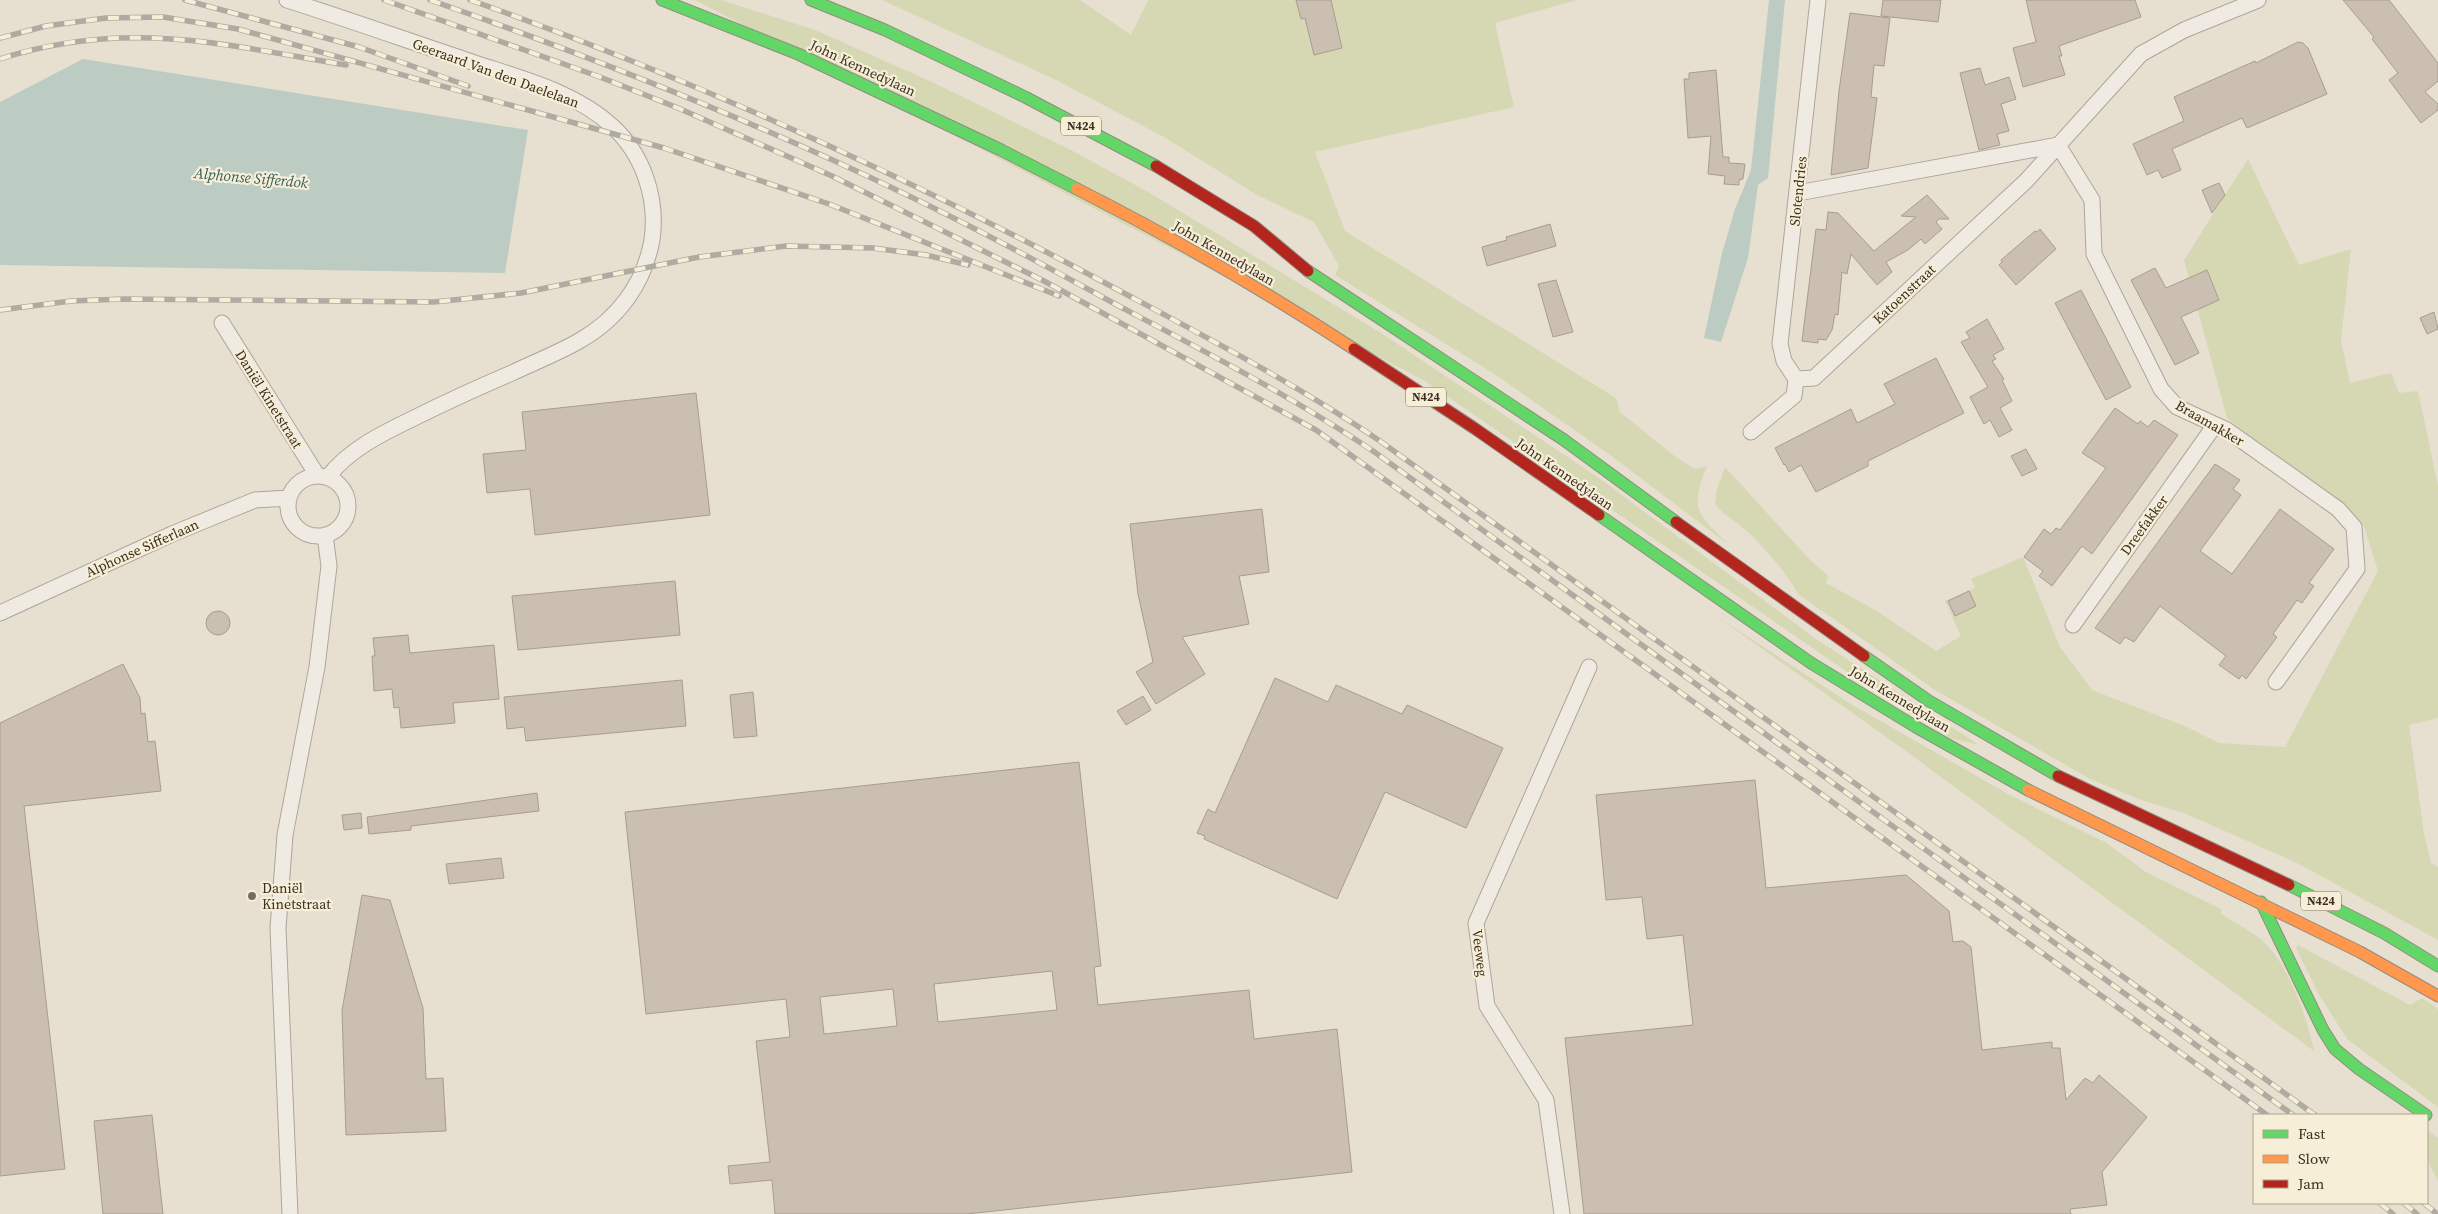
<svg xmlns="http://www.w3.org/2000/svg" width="2438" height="1214" viewBox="0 0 2438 1214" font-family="'Source Serif 4',serif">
<rect width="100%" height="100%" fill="#e7e0d1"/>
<path fill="#d6d7b3" d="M 695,0 L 721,0 L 815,30 L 932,82 L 1071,150 L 1150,193 L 1378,331 L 1599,478 L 1816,639 L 1979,745 L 1950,738 L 1872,689 L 1425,381 Z
M 882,0 L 1080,0 L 1131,35 L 1148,0 L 1577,0 L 1495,23 L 1514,107 L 1315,152 L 1345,231 L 1616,398 L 1620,412 L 1673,455 L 1695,469 L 1707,466 C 1689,511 1697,513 1729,545 L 1610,455 L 1496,375 L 1335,275 L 1339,266 L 1314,222 L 1257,195 L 1164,137 L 1054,79 Z
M 2248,159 L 2299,265 L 2351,249 L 2341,340 L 2350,383 L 2391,373 L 2399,393 L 2418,391 L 2438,486 L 2438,718 L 2409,725 L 2424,834 L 2431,863 L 2438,867 L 2438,940 L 2299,864 L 2184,813 L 2141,800 L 2090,779 L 1935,690 L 1798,594 C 1787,573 1760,542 1741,526 C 1731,518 1723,515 1715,504 L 1717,489 L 1725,467 L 1810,560 L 1828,576 L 1826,583 L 1877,611 L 1936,651 L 1961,636 L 1945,601 L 1975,588 L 1971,579 L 2023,557 L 2060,647 L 2092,690 L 2187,727 L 2219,743 L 2285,747 L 2378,571 L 2364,526 L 2227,418 L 2184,260 Z
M 1716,616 L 1851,704 L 2008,794 L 2105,842 L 2146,872 L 2221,909 L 2221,914 C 2235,923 2252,931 2264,942 C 2289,966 2307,1017 2314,1051 L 1903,749 Z
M 2298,945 L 2410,1005 L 2422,998 L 2438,1009 L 2438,1107 L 2347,1039 L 2318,993 L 2296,948 Z
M 2427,1130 L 2438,1138 L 2438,1181 L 2427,1159 Z"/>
<path fill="#bcccc2" d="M 1769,0 L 1785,0 L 1768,178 L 1758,185 L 1748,258 L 1721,342 L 1704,338 L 1722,253 L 1735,209 L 1751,170 Z
M 83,59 L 528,130 L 505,273 L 0,265 L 0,102 Z"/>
<path fill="#cbbfb2" stroke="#a89c90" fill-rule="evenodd" d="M 1296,0 L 1331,0 L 1342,48 L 1314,55 L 1305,18 L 1301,19 Z
M 1883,0 L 1941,0 L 1938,22 L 1881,16 Z
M 2026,0 L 2135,0 L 2141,17 L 2059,46 L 2062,56 L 2059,56 L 2065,75 L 2023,87 L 2013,48 L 2036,42 Z
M 2343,0 L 2389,0 L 2438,63 L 2438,81 L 2425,92 L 2438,104 L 2438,110 L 2421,123 L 2389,80 L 2398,73 L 2372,39 L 2374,37 Z
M 1850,13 L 1890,18 L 1884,66 L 1874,65 L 1871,97 L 1877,98 L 1868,168 L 1831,175 L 1839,91 Z
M 2298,42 L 2303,43 L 2308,48 L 2327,94 L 2247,128 L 2242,118 L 2172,149 L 2181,170 L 2162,178 L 2158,170 L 2147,175 L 2133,144 L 2184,121 L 2174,97 L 2255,61 L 2256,63 Z
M 1980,68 L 1985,85 L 2009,77 L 2016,99 L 2001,104 L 2009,131 L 1997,134 L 2000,145 L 1979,150 L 1960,73 Z
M 1716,70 L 1723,157 L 1729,157 L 1729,163 L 1745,164 L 1743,179 L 1739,180 L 1739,185 L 1724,184 L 1725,176 L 1708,174 L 1711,136 L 1688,138 L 1684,79 L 1689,79 L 1689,73 Z
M 2219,183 L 2225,195 L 2212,213 L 2202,190 Z
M 1927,195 L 1949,219 L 1939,219 L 1936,222 L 1942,229 L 1925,244 L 1921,239 L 1908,250 L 1886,262 L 1892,272 L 1877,285 L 1851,254 L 1847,274 L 1842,272 L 1838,315 L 1835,314 L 1832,330 L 1826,340 L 1818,339 L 1818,343 L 1802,341 L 1816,229 L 1826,230 L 1828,212 L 1838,213 L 1874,251 L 1916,217 L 1901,216 Z
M 1550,224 L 1556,246 L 1487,266 L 1482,247 L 1507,240 L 1506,237 Z
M 2040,229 L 2056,249 L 2016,285 L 1999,265 L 2002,262 L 2001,260 L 2035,231 L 2037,232 Z
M 2155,268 L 2166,288 L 2207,270 L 2219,300 L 2181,317 L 2199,353 L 2175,365 L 2131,280 Z
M 1556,280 L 1573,332 L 1553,337 L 1538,284 Z
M 2081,290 L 2131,387 L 2106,400 L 2055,303 Z
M 2434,312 L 2438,329 L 2427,334 L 2420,318 Z
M 1987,319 L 2004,349 L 1993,355 L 1996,359 L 1992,361 L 2004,379 L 2002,380 L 2012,401 L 2000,408 L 2012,430 L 1999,437 L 1990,420 L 1984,424 L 1970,397 L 1988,387 L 1961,342 L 1970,338 L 1966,332 Z
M 1936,358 L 1964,413 L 1868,461 L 1868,466 L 1816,492 L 1801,465 L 1789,472 L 1785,464 L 1784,465 L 1775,448 L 1851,409 L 1857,423 L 1895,404 L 1884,384 Z
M 696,393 L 710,515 L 535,535 L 530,489 L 487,493 L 483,454 L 526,450 L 522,412 Z
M 2115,408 L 2138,424 L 2140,421 L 2148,427 L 2154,420 L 2178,435 L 2092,554 L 2082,546 L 2052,586 L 2039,576 L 2043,571 L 2024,557 L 2044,529 L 2051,534 L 2056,528 L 2060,530 L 2106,468 L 2082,453 Z
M 2026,449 L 2037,469 L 2022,476 L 2011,456 Z
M 2215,464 L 2240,480 L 2233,489 L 2241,495 L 2200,551 L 2232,574 L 2280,509 L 2334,549 L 2309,583 L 2314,586 L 2302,603 L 2297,600 L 2288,613 L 2273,634 L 2277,637 L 2246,679 L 2242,675 L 2239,679 L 2219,665 L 2226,656 L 2160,606 L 2134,642 L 2125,637 L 2120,644 L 2095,628 Z
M 1262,509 L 1269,572 L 1239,576 L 1249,624 L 1182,637 L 1205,674 L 1156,704 L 1136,672 L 1153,662 L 1138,594 L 1130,524 Z
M 675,581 L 680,635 L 518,650 L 512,596 Z
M 1969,591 L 1976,606 L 1955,616 L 1948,601 Z
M206 623a12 12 0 1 1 24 0a12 12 0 1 1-24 0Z
M 408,635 L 410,653 L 494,645 L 499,699 L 453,703 L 455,723 L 401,728 L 399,707 L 394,708 L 392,689 L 374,691 L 372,656 L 375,656 L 373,638 Z
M 123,664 L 140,698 L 141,714 L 145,713 L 148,742 L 155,741 L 161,791 L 24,806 L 65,1169 L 0,1176 L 0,723 Z
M 1275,678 L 1328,702 L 1336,685 L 1402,714 L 1407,705 L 1503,748 L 1466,828 L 1385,792 L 1337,899 L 1204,839 L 1205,836 L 1197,833 L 1208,809 L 1215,813 Z
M 682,680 L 686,726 L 526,741 L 524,727 L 507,729 L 504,697 Z
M 753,692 L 757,736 L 734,738 L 730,695 Z
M 1143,696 L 1151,710 L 1126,725 L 1117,711 Z
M 1079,762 L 1101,966 L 1094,967 L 1098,1005 L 1249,990 L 1254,1039 L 1337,1029 L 1352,1172 L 967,1214 L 775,1214 L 772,1180 L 730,1184 L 728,1166 L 770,1162 L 756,1041 L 790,1037 L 786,999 L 646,1014 L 625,812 ZM 1052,971 L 1057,1010 L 938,1022 L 934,984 ZM 893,989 L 897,1026 L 824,1034 L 820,997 Z
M 1755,780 L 1766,888 L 1906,875 L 1949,911 L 1953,942 L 1963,941 L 1971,947 L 1982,1050 L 2052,1042 L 2052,1048 L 2060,1048 L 2066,1100 L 2085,1078 L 2093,1083 L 2099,1075 L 2147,1117 L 2102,1172 L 2107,1205 L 2070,1209 L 2071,1214 L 1584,1214 L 1565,1038 L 1693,1025 L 1683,935 L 1647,939 L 1642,897 L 1606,900 L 1596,795 Z
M 537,793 L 539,811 L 411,826 L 411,830 L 369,834 L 367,817 Z
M 361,813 L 362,828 L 344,830 L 342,815 Z
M 501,858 L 504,878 L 449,884 L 446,864 Z
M 362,895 L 390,900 L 423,1008 L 426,1079 L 443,1078 L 446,1131 L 346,1135 L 342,1011 Z
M 152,1115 L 163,1214 L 103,1214 L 94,1121 Z"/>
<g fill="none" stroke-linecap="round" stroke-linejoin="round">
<defs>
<path id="street" d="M 287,0 C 347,19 406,40 466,60 C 515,77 573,90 612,126 C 643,154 658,198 652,240 C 644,284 618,319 579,341 C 558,353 535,362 514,372 C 479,387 446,402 412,419 C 383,433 348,450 328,477
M 1798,193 L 2058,145 L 2092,200 L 2094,254 L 2161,389 L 2177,407 L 2227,430 L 2338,509 L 2354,527 L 2357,569 L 2276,682
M 222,323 L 317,475
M 1796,379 L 1814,378 L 2026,181 L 2141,54 L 2184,30 L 2258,0
M 1796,379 L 1784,361 L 1780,344 L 1818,0
M 1751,432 L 1794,396 L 1796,379
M288 506a30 30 0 1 1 60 0a30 30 0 1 1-60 0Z
M 0,613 L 172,534 L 255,500 L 289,498
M 2073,625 L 2215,425
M 290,1214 L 278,928 L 285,835 L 317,667 L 329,566 L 325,535
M 1562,1214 L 1546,1100 L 1487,1006 L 1476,923 L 1589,667"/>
<path id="fast" d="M 662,0 L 798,54 L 1001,150 L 1077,189
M 811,0 L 885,30 L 1025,97 L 1156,166
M 1308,271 L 1564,440 L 1676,522
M 1599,515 L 1811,663 L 1916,727 L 2028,790
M 1864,656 L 1929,701 L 2058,776
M 2289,885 L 2384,933 L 2438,966
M 2261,902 L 2323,1030 L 2335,1049 L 2359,1069 L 2426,1115"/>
<path id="slow" d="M 1077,189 C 1172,237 1265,291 1354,349
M 2028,790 L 2360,952 L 2438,996"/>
<path id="jam" d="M 1156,166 L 1254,226 L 1308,271
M 1354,349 L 1474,428 L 1599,515
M 1676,522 L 1864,656
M 2058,776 L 2289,885"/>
</defs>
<use href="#street" stroke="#ada599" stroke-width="17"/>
<use href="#fast" stroke="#928b80" stroke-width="13"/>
<use href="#slow" stroke="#928b80" stroke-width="13"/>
<use href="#jam" stroke="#928b80" stroke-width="13"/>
<use href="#street" stroke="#efebe3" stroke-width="15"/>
<use href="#fast" stroke="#63d668" stroke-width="11"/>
<use href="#slow" stroke="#ff974d" stroke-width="11"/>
<use href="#jam" stroke="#b3261e" stroke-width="11"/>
<defs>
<path id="rail" d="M 185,0 L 359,47 L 468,86
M 384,0 L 600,77 L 678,108 L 832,176 L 1044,281 L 1316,430 L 2267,1115
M 430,0 C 592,57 752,120 907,195 C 978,229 1048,267 1117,305 C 1204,351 1291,396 1373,451 L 2293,1115
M 470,0 C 691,78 900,173 1107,284 C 1200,334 1293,382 1380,441 L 2315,1115
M 0,38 L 46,26 L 106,18 L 163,17 L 238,29 L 664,148 L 829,204 L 1059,296
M 0,59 C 125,19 221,44 346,65
M 0,310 L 71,301 L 124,299 L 434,302 L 521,293 L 699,257 L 786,246 L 873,248 L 926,255 L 968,265
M 2380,1203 L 2393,1214
M 2404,1203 L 2417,1214
M 2424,1203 L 2437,1214"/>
</defs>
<use href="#rail" stroke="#afaaa2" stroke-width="5.5"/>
<use href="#rail" stroke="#f7eed8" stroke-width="4" stroke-dasharray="11" stroke-linecap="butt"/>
</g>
<circle fill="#786c5e" stroke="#f7eed8" stroke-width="2" cx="252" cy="896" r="5"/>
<g text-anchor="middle" stroke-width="4.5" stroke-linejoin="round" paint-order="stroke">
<g fill="#f7eed8" stroke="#756857" stroke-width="1">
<rect x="1061" y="116.5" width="40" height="19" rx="4"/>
<rect x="1406" y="387.5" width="40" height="19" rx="4"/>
<rect x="2301" y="891.5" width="40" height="19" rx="4"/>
</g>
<g font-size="12" font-weight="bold" fill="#3d2e20">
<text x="1081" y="130">N424</text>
<text x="1426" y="401">N424</text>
<text x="2321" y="905">N424</text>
</g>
<g font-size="14" fill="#3d2e20" stroke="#f7eed8">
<text transform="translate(863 68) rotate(25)" y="5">John Kennedylaan</text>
<text transform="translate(496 73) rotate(20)" y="5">Geeraard Van den Daelelaan</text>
<text transform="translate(1798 191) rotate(-84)" y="5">Slotendries</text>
<text transform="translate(1224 253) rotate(30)" y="5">John Kennedylaan</text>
<text transform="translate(1904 294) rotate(-43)" y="5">Katoenstraat</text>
<text transform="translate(269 399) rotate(58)" y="5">Daniël Kinetstraat</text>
<text transform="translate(2210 423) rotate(30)" y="5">Braamakker</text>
<text transform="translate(1565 474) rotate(35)" y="5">John Kennedylaan</text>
<text transform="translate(2144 525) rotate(-54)" y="5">Dreefakker</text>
<text transform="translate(142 548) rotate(-24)" y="5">Alphonse Sifferlaan</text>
<text transform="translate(1900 699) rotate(31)" y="5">John Kennedylaan</text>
<text transform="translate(1480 953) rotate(83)" y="5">Veeweg</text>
</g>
<g font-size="14" fill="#3d2e20" stroke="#f7eed8" text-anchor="start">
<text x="262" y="893">Daniël<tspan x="262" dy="16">Kinetstraat</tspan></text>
</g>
<g font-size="15" font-style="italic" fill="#2f5d5a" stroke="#f7eed8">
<text transform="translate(251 178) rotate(5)" y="5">Alphonse Sifferdok</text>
</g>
</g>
<rect x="2253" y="1114" width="175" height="90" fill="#f7eed8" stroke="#ada18e"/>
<rect x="2263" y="1130" width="25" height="8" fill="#63d668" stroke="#ada18e"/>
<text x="2298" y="1139" font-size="15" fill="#3d2e20">Fast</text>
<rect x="2263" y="1155" width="25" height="8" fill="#ff974d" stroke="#ada18e"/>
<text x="2298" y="1164" font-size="15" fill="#3d2e20">Slow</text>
<rect x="2263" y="1180" width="25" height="8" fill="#b3261e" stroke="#ada18e"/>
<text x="2298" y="1189" font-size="15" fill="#3d2e20">Jam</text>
</svg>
